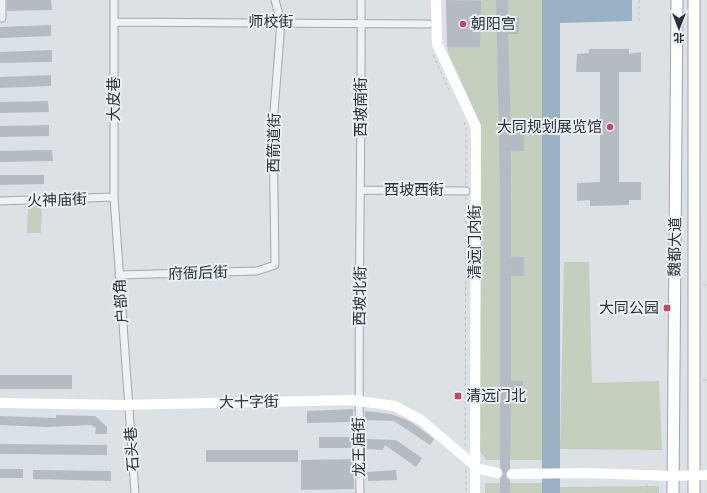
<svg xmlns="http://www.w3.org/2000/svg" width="707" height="493" viewBox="0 0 707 493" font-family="Figtree,'Noto Sans SC',sans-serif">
<rect width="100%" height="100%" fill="#dce1e6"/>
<path fill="#c4cfbe" d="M 446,0 L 542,0 L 543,460 L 486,460 L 479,450 L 480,123 L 448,52 Z
M 28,206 L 42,206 L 41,233 L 27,233 Z
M 564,262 L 589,262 L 592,383 L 659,381 L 662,450 L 560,449 Z
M 485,483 L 543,483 L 543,493 L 485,493 Z
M 659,486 L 659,493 L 560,493 L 560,487 Z"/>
<path fill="#99b2c4" d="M 542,0 L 632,0 L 632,21 L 560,23 L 560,493 L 542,493 Z"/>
<path fill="#b4bbc2" d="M 7,0 L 51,0 L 52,10 L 7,11 Z
M 446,0 L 481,1 L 480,47 L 447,47 Z
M 496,0 L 508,0 L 508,17 L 519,17 L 519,34 L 508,34 L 511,132 L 524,132 L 524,151 L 511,151 L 511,257 L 524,257 L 524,276 L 511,276 L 511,381 L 523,381 L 523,399 L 511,398 L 510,468 L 506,474 L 507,478 L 510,480 L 510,493 L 500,493 L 500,479 L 503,474 L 500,467 L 500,184 Z
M 51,25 L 51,36 L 0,38 L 0,27 Z
M 589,49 L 629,49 L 629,54 L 641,52 L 641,72 L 619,72 L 619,182 L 641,182 L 641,200 L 629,200 L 629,205 L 590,206 L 590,200 L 577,201 L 577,183 L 600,182 L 600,72 L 576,72 L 577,54 L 589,53 Z
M 52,50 L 52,62 L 0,63 L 0,52 Z
M 51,75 L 51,86 L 0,88 L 0,77 Z
M 48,101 L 49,112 L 0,113 L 0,102 Z
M 49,125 L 49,136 L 0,137 L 0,126 Z
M 52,150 L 53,161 L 0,162 L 0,151 Z
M 0,175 L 44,175 L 44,184 L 0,185 Z
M 0,375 L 72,375 L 72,389 L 0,389 Z
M 353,409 L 353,422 L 307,423 L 307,411 Z
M 365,411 L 391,414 L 407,420 L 417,426 L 434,439 L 430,445 L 394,421 L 365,420 Z
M 56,415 L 95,416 L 107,427 L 107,434 L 95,434 L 96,428 L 91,425 L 47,427 L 0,425 L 0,416 L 56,418 Z
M 319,437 L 354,437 L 354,448 L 319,448 Z
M 365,439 L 396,440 L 422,458 L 416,467 L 385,445 L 383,450 L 366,449 Z
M 0,444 L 107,445 L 107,455 L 0,454 Z
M 206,450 L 298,450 L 298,462 L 206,462 Z
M 354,459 L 354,489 L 301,490 L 301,460 Z
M 0,469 L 23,469 L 23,478 L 0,478 Z
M 33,470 L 111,471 L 111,481 L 33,479 Z
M 396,470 L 397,480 L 368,481 L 367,472 Z"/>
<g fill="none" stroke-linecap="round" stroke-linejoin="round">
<defs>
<path id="street" d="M 114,0 L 114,197 L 135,493
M 0,18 L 2,18 L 2,0
M 114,22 L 429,24
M 362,190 L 466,191
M 0,201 L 114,197
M 119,275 L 257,271 L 275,265 L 273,125 L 281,22 L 275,0
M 360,493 C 357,329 362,164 361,0"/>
<path id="primary" d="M 673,493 L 677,0
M 694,493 L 694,0"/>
</defs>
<use href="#street" stroke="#a2a8af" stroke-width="9"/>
<use href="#primary" stroke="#9ca6b0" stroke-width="13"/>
<path stroke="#bbbfc4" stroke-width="1" stroke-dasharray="3 3" stroke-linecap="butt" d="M 502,0 L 508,384 L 507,468
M 639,21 L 639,0
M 433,55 L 449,90
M 464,122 L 466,128 L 466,184
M 703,284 L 707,286
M 703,380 L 707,380
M 465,446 L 466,198
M 466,470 L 466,493
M 647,484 L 647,493
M 507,493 L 507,480"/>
<use href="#street" stroke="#eff1f4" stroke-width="7"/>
<path stroke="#fff" stroke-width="10" d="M 436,0 L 437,44 L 476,127 L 475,493
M 0,403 L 122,405 L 352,400 L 395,406 L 421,420 L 474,465 L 475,468
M 475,468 L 497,473
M 512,474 L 586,473 L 673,476 L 707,475"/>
<use href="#primary" stroke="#fff" stroke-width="11"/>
</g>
<g fill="#c54766" stroke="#ebf0f3" stroke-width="1.5">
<circle cx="463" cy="24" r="4"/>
<circle cx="610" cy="127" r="4"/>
<rect x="663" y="304" width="8" height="8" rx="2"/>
<rect x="454" y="392" width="8" height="8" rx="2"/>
</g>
<g text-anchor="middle" stroke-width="4" stroke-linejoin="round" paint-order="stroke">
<g font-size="15" fill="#27303b" stroke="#ebf0f3">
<text x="271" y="27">师校街</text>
<text transform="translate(114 99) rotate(-90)" y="5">大皮巷</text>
<text transform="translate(361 107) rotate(-90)" y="5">西坡南街</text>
<text transform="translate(274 143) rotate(-89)" y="5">西箭道街</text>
<text x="414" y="195">西坡西街</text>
<text transform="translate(57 200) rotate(-2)" y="5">火神庙街</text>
<text transform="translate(475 242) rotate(-90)" y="5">清远门内街</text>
<text transform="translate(675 247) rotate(-89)" y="5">魏都大道</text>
<text transform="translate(198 273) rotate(-2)" y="5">府衙后街</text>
<text transform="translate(360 296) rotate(-89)" y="5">西坡北街</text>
<text transform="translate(121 301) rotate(-94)" y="5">户部角</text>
<text transform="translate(249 402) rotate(-1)" y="5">大十字街</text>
<text transform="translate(359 447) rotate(-91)" y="5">龙王庙街</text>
<text transform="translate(132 449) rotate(-94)" y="5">石头巷</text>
</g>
<g font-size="15" fill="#27303b" stroke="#ebf0f3" text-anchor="start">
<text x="471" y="29">朝阳宫</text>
<text x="602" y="132" text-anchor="end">大同规划展览馆</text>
<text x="659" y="313" text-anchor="end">大同公园</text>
<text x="466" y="401">清远门北</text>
</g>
</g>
<g transform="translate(679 28) rotate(180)" stroke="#ebf0f3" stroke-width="3" paint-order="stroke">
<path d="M0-3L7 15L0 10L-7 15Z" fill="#27303b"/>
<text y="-6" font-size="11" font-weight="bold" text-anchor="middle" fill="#27303b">北</text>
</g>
</svg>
